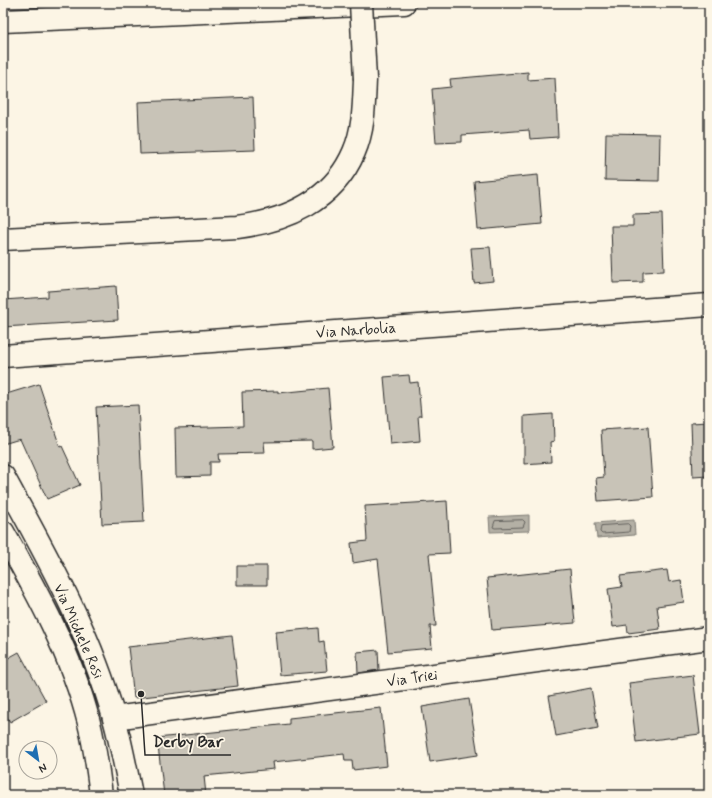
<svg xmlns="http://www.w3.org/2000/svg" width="712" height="798" viewBox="0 0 712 798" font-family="Mynerve,sans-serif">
<rect width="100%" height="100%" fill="#fcf5e5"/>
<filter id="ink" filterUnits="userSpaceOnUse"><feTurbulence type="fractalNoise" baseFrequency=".025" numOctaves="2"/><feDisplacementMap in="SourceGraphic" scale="8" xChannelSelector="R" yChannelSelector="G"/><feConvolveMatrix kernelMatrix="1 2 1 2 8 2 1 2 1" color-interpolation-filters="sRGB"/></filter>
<g filter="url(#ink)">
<path fill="#b4b0a5" stroke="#7d7b74" d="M 529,515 L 529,531 L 490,532 L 489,517 Z
M 634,520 L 635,535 L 597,538 L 595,523 Z"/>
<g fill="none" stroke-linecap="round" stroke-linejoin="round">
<path stroke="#62605c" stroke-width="1" d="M 523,520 L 525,522 L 523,527 L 495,528 L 493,527 L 495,521 Z
M 628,524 L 630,526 L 629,532 L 602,534 L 600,532 L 601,526 Z"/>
</g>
<path fill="#c8c3b7" stroke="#2b2b2b" d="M 528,72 L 528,80 L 555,78 L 558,137 L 530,139 L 529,130 L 462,135 L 462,142 L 436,143 L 432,89 L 451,87 L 450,79 Z
M 253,97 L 255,150 L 140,154 L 138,102 Z
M 606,133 L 660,134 L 659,181 L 605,180 Z
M 538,175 L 542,224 L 478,230 L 474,181 Z
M 662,214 L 664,271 L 643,272 L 643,282 L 613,283 L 611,226 L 633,226 L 633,215 Z
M 490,247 L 493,281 L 474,283 L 471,248 Z
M 116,286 L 118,320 L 3,327 L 3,300 L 48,297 L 48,291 Z
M 409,375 L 410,383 L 418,382 L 421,416 L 418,416 L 420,441 L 390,444 L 384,377 Z
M 39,384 L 60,447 L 62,446 L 80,485 L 47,499 L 20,439 L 3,444 L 3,395 Z
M 328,388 L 333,447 L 312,449 L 312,441 L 264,442 L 265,453 L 218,454 L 219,462 L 210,462 L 210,476 L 176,477 L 175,428 L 243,426 L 242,392 L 278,391 L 278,393 Z
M 138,405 L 144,522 L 102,524 L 96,407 Z
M 553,414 L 554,441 L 550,442 L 551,462 L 524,464 L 524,416 Z
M 709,422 L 709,476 L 693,477 L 691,423 Z
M 648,427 L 653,497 L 598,501 L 596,478 L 604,477 L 601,430 Z
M 447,501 L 450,553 L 429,554 L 436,626 L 430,626 L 432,648 L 388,652 L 378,559 L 353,563 L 351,543 L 367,541 L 365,506 Z
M 237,566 L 267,566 L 267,585 L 237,585 Z
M 570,569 L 575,623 L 492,630 L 487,578 Z
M 667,570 L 669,582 L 681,580 L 684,602 L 657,606 L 660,629 L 628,633 L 627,625 L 613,627 L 608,589 L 622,587 L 620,576 Z
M 318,628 L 319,642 L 324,641 L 327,671 L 280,675 L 276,632 Z
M 232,635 L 238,686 L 134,698 L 128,647 Z
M 378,650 L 379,670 L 358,673 L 357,652 Z
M 19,652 L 46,701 L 10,722 L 3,710 L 3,661 Z
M 693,675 L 700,734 L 636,742 L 629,683 Z
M 591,688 L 598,728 L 556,736 L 549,696 Z
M 469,699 L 478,755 L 430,762 L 422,707 Z
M 381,708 L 387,766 L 353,770 L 352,761 L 345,761 L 344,754 L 273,762 L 274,769 L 204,776 L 206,795 L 164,795 L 157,738 L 289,724 L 289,718 Z"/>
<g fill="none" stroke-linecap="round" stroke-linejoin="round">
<defs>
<path id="street" d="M 3,356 L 709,305
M 114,718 L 709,638"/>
<path id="secondary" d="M 3,21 L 404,3
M 3,476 C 45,553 91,633 114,718 C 121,743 126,769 131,795
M 3,532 C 37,592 72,655 89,723 C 95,746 98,771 101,795"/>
<path id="highway" d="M 3,239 L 237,227 C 286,221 333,201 354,152 C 364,129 364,104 365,79"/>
</defs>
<use href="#street" stroke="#2b2b2b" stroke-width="25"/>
<use href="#secondary" stroke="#2b2b2b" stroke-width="25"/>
<use href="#highway" stroke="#2b2b2b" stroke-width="25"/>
<use href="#street" stroke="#fcf5e5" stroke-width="22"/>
<use href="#secondary" stroke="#fcf5e5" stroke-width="22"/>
<use href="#highway" stroke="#fcf5e5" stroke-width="22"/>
<defs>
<path id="highway-bridge" d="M 361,3 L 365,79"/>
</defs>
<use href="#highway-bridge" stroke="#2b2b2b" stroke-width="25" stroke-linecap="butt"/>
<use href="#highway-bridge" stroke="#fcf5e5" stroke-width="22"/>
</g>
</g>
<g text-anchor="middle" stroke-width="3.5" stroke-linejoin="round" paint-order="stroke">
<g font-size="15" fill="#2b2b2b" stroke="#fcf5e5">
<text transform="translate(356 330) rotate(-4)" y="5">Via Narbolia</text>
<text transform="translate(79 631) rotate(66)" y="5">Via Michele Rosi</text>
<text transform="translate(412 678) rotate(-8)" y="5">Via Triei</text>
</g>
</g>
<path fill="none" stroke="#2b2b2b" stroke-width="1.5" d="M141 694L145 755H231"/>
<circle fill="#2b2b2b" stroke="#fcf5e5" stroke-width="1.5" cx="141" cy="694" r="4"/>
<g font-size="16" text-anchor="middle" font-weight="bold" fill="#2b2b2b" stroke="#fcf5e5" stroke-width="3.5" stroke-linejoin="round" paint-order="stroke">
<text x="188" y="747">Derby Bar</text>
</g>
<rect width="712" height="798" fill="none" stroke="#fcf5e5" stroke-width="16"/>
<rect x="8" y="8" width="696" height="782" fill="none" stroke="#2b2b2b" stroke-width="1.5" filter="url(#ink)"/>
<g transform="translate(38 760) rotate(149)"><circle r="19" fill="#fcf5e5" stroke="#a8a49b"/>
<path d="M0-3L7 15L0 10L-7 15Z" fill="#1f6fb2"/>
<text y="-6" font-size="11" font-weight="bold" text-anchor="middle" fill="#2b2b2b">N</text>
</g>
</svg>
